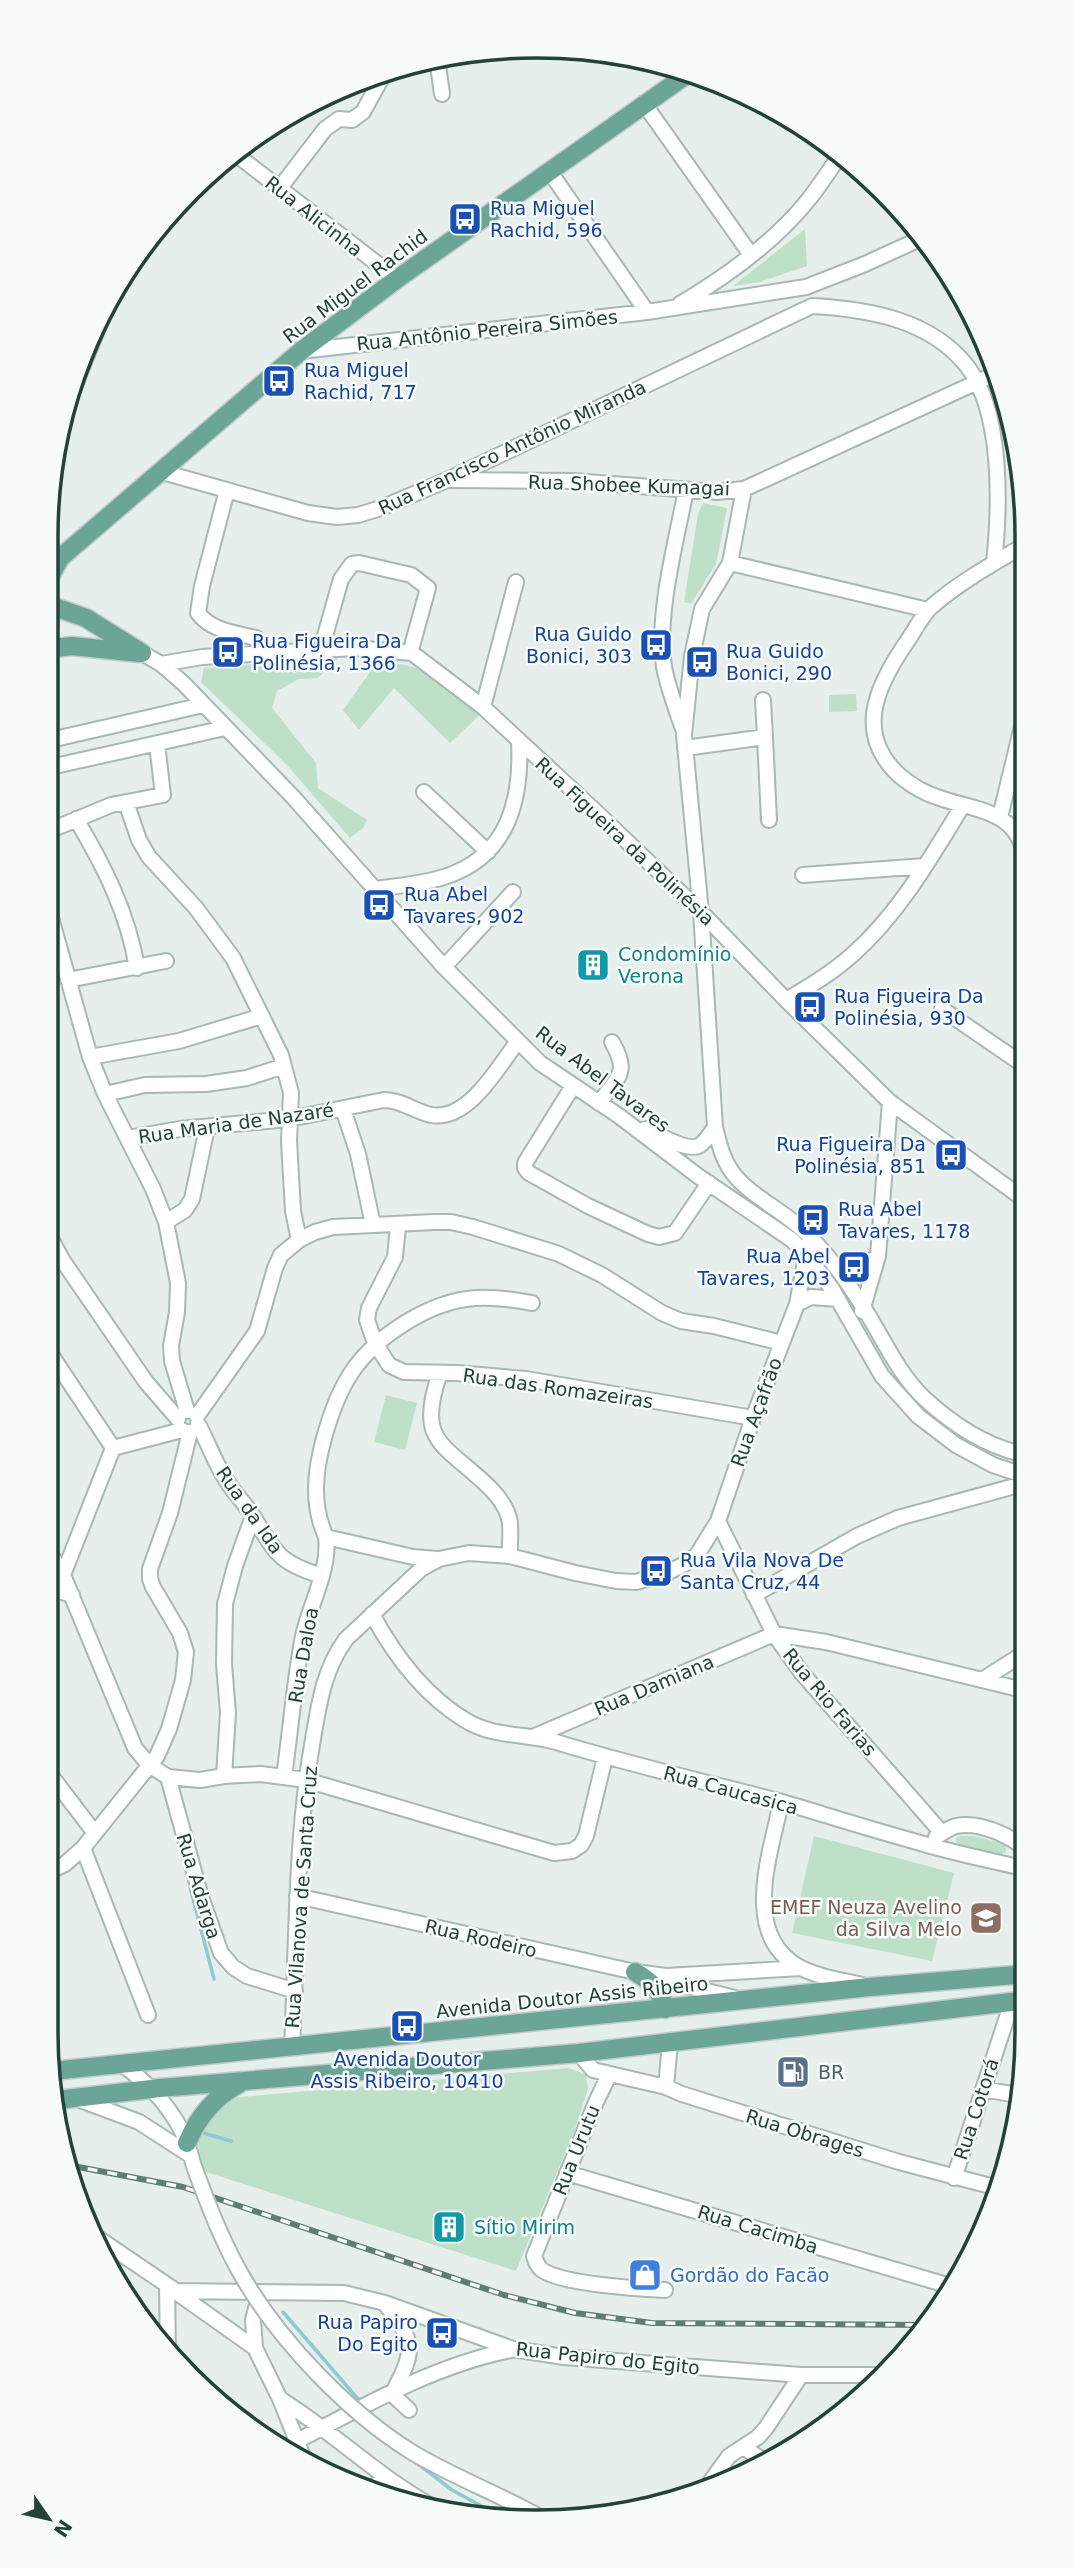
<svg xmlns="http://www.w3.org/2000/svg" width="1073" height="2568" viewBox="0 0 1073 2568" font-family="'DejaVu Sans',sans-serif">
<rect width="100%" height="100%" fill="#e6efeb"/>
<path fill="#bfe0c8" d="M 805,229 L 807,266 L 760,282 L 733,286 Z
M 703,503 L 727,508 L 716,564 L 691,604 L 684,602 L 698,514 Z
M 338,658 L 318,678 L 299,679 L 277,691 L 272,708 L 316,763 L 318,788 L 367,820 L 363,828 L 350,838 L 287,765 L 201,682 L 204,668 Z
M 378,661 L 405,665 L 431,672 L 480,715 L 450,743 L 394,688 L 359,730 L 343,710 Z
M 856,694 L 857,711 L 829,712 L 829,695 Z
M 386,1395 L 417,1403 L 405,1450 L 374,1442 Z
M 814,1836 L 954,1873 L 932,1961 L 792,1933 Z
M 960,1836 L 974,1836 L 1005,1844 L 1006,1852 L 997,1856 L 956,1843 L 956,1838 Z
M 568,2068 L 586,2074 L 588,2089 L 575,2129 L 516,2271 L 203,2171 L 198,2143 L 199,2119 L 230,2098 Z"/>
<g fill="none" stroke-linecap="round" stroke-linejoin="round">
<path stroke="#8ec9d4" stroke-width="3.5" d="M 46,1707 L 55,1717
M 190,1887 L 214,1979
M 203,2133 L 231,2141
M 283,2312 L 358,2399
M 413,2460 L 452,2490 L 502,2517"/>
<defs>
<path id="minor" d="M 437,58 L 442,94
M 645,105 L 751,255
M 233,152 L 397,279
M 550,172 L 647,312
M 279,189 L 325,129 L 339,119 L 352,120 L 363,112 L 385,72
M 680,304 C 727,276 775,242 809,199 C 820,185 830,170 840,155
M 301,351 L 647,312 L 806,287 L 865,264 L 922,238
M 67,404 L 115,286
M 159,471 L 308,513 L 337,517 L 358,515 L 381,508 L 447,480 L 812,306 C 867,309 930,319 967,366 C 1003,412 1000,507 994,563
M 450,480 L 573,481 L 717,492 L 744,489 L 997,373
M 744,489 L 730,563 L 702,609 L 692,656 L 684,735 L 701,912 L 715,1127 C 719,1143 722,1158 732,1172 C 751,1198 788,1212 810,1237 C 830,1257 847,1281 862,1305 C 883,1337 896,1371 924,1398 C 953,1425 987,1447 1026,1455
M 227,490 L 202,586 L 198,613 C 211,631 236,633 256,638
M 1023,546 C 991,565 958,583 930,608 C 921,617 914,632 906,643 C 876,687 854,734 900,776 C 911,785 924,793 937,797 C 972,810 1015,809 1024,853
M 730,563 L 928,610
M 321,650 L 341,579 L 352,564 L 359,563 L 411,575 L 428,588 L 412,646
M 142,653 L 161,664 L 183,683 L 293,797 L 444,967 L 540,1063 L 619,1116 L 698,1176 L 792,1240 L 807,1255 L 832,1289 L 882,1376 L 918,1416 L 956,1445 L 993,1465 L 1026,1476
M 161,664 L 202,657 L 354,648 L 412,653 L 483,707 L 594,810 L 701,912 L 786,1000 L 890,1102 L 1025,1200
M 763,700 L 765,737
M 483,707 L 516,582
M 683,729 C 676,709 668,688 664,667 C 656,615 676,542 686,490
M 46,741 L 203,705
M 685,748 L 765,737 L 769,820
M 46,768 L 225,728
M 424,792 L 488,852
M 126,802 L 139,840 L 149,857 L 196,908 L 233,958 L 281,1055 L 291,1093 L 289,1141 L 293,1211 L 299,1240
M 1000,817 L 1024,718
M 76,819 C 104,866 128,913 137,968
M 46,832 L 111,805 L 163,795 L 157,744
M 803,875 L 925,866
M 374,889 C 397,886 422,884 444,877 C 508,857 522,801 519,741
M 46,900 L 90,1057 L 105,1094 L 153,1189 L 166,1222 L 178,1283 L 177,1312 L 171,1346 L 172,1361 L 187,1411
M 444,967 L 513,892
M 68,980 L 166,961
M 786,1000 C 809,987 832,973 852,955 C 899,914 931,857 963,805
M 942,1009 L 1025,1066
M 90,1057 L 179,1041 L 262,1016
M 573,1086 L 525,1163 L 525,1168 L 529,1173 L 588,1206 L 648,1234 L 659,1237 L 675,1233 L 709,1183
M 105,1094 L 145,1085 L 206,1084 L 247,1078 L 284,1066
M 599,1103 C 618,1077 630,1073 612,1042
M 343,1109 L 358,1154 L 373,1225
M 645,1129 C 657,1134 689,1153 700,1145 C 706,1141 711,1133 715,1127
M 128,1138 L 180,1129 L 289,1119 L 384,1100 C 401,1100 414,1111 431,1115 C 468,1122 498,1067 518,1041
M 166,1222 L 185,1210 L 192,1199 L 207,1128
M 398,1226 L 395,1257 L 369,1308 L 367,1320 L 375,1343 L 389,1365 L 404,1372 L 457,1373 L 526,1379 L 753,1418
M 46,1230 L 63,1261 L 146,1382 L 178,1419
M 845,1279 L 878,1256
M 797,1304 L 811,1297 L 838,1299
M 862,1311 L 878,1256 L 890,1102
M 46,1347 L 113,1448
M 440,1373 C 415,1443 445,1444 489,1487 C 497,1495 506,1506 509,1518 C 512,1529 509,1544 510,1556
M 197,1416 L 257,1331 L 275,1268 L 281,1255 L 299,1240 L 315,1232 L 333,1227 L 434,1222 L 451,1222 L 473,1227 L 559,1254 L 602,1275 L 662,1313 L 681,1321 L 714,1326 L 782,1343
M 198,1424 C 208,1442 214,1461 225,1478 C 232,1491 243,1501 251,1513 C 275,1550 275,1562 322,1576
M 113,1448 L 182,1430
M 1022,1455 L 1026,1417
M 718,1521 L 774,1634 L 801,1672 L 942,1833
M 46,1547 L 63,1575 L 135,1748 L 149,1765 L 168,1777 L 200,1780 L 224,1776 L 261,1774 L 306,1780 L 554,1853 L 572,1851 L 581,1845 L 586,1836 L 605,1757
M 437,1559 L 413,1557 L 326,1537 C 311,1504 315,1471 324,1438 C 339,1384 357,1353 405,1323 C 449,1296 481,1293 532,1303
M 63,1575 L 113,1448
M 46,1587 L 72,1595
M 754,1595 L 857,1536 L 898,1518 L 1026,1483
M 372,1614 C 394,1655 424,1695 465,1720 C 494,1738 526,1733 556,1742 C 631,1765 707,1782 782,1802 C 829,1816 876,1831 924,1844 C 958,1854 993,1861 1027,1869
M 982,1680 L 1026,1652
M 535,1736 L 774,1634 L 826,1642 L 1027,1691
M 46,1769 L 94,1832
M 224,1776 L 228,1713 L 224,1664 L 225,1604 L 235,1566 L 253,1516
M 284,1776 C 291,1729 294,1682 303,1636 C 310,1603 330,1571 326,1537
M 168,1777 L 201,1897 L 221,1953 L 233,1967 L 247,1976 L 295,1991
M 781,1802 C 771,1853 740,1934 799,1967 C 818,1977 841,1980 862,1985
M 936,1837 C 942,1833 949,1828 956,1826 C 978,1821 1011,1835 1027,1851
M 83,1848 L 148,2015
M 46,1873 L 65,1864 L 83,1848 L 157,1756 L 169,1729 L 183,1680 L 186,1652 L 180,1633 L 153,1587 L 150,1579 L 150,1569 L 170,1513 L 190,1432
M 297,1896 L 635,1972 L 666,1976 L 801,1968
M 668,1977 L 687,1986 L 735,1998
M 292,2047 C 297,1944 295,1840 313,1739 C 319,1703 324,1669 346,1639 L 421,1569 L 439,1559 L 469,1553 L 510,1556 L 575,1573 L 616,1581 L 636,1582 L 664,1574 L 683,1565 L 697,1555 L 718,1521 L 753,1418 L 797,1304 L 810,1236
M 579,2053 L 593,2070 L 666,2087 L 682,2094 L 899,2162 L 1002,2189
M 121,2064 C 148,2082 175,2111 187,2143 C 190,2151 192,2161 195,2169
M 609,2075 L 596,2102 L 534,2256 C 536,2262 537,2266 542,2270 C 562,2284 639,2289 665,2290
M 666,2087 L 670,2043
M 983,2089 L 1017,2095
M 75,2098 L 139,2122 L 190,2155
M 567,2173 L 950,2286
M 954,2178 L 1012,2002
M 92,2234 L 176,2291 L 344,2293 L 385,2303 L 513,2349 L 564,2357 L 801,2375 L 878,2375
M 167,2285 L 168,2356
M 176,2292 L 255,2348
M 260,2293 L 253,2320 L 255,2348 L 280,2399 L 306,2464
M 386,2305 C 416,2343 415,2351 392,2394
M 392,2394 L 409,2410
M 280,2399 C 335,2433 381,2480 439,2510
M 743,2447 L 767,2463
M 282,2449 C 355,2411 430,2366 511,2350
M 364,2490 L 389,2479
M 703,2492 L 729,2456 L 758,2437 L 766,2428 L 801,2375"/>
<path id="major" d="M 46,570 L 301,351 L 397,279 L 692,71
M 46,604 L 86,618 L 142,653
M 46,636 C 55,621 45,607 46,591 C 47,580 54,570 59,560
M 46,649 L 72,646 L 139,653
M 635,1972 C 652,1982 660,1990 665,2009
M 52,2071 L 870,1987 L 1027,1974
M 57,2100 L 160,2088 L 579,2053 L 1027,2000
M 187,2143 C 198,2117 214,2097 239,2084"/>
</defs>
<use href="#minor" stroke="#a8b8b2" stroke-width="18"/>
<use href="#major" stroke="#c2cac8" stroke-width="21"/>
<use href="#minor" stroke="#fff" stroke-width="14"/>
<use href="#major" stroke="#6aa596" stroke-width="18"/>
<defs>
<path id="rail" d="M 68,2165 L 183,2187 L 504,2295 L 575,2313 L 652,2323 L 929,2325"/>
</defs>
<use href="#rail" stroke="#5f7d75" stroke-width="6"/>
<use href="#rail" stroke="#f7fbf9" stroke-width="3.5" stroke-dasharray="10" stroke-linecap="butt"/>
<defs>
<path id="minor-bridge" d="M 195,2169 C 209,2207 224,2246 245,2281 C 282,2343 348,2412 410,2451 C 451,2476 497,2493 538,2516"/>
</defs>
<use href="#minor-bridge" stroke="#a8b8b2" stroke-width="18" stroke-linecap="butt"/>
<use href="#minor-bridge" stroke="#fff" stroke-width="14"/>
</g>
<defs>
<symbol id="bus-square" viewBox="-11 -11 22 22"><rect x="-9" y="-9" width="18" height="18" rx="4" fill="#1a4fb4" stroke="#f7fbf9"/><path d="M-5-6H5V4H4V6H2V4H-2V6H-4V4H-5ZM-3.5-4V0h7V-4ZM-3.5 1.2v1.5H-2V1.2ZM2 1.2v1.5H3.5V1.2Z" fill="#fff"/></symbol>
<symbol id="building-square" viewBox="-11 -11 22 22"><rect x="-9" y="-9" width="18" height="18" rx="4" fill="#0f9aa8" stroke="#f7fbf9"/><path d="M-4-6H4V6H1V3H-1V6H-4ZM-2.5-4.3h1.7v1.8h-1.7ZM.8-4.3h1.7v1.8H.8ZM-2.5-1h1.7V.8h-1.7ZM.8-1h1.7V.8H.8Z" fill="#fff"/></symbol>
<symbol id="school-square" viewBox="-11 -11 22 22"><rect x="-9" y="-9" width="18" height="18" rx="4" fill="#8d6e63" stroke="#f7fbf9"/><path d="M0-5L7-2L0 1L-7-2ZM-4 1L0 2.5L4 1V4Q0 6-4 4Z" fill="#fff"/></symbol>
<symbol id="fuel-square" viewBox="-11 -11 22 22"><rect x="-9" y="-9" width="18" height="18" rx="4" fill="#5c6f8a" stroke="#f7fbf9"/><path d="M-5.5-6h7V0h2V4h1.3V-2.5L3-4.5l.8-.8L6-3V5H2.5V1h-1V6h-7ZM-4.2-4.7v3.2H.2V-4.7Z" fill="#fff"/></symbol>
<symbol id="shop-square" viewBox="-11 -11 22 22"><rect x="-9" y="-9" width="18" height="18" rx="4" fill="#3f7fe0" stroke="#f7fbf9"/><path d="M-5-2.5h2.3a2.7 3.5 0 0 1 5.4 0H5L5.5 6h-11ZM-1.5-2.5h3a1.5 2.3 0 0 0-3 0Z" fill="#fff"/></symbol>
</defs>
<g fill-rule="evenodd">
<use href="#bus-square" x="446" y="200" width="38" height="38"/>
<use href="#bus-square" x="260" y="362" width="38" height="38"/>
<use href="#bus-square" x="637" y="626" width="38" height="38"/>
<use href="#bus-square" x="209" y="633" width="38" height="38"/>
<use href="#bus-square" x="683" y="643" width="38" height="38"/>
<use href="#bus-square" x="360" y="886" width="38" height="38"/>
<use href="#building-square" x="574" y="946" width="38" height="38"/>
<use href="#bus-square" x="791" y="988" width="38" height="38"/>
<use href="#bus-square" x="932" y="1136" width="38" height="38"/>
<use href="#bus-square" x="794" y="1201" width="38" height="38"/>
<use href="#bus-square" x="835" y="1248" width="38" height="38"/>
<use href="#bus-square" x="637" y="1552" width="38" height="38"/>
<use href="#school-square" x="967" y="1899" width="38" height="38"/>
<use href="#bus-square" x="388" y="2007" width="38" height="38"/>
<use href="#fuel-square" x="774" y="2053" width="38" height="38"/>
<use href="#building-square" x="430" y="2208" width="38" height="38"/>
<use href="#shop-square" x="626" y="2256" width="38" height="38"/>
<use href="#bus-square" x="423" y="2314" width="38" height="38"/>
</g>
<g text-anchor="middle" stroke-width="5" stroke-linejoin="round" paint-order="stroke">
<g font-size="19" fill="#164399" stroke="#f7fbf9" text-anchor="start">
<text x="490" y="215">Rua Miguel<tspan x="490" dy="22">Rachid, 596</tspan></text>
<text x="304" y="377">Rua Miguel<tspan x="304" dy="22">Rachid, 717</tspan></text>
<text x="632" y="641" text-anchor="end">Rua Guido<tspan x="632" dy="22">Bonici, 303</tspan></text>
<text x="252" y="648">Rua Figueira Da<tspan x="252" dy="22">Polinésia, 1366</tspan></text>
<text x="726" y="658">Rua Guido<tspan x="726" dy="22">Bonici, 290</tspan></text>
<text x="404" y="901">Rua Abel<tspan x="404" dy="22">Tavares, 902</tspan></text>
<text x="834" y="1003">Rua Figueira Da<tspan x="834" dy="22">Polinésia, 930</tspan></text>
<text x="926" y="1151" text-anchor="end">Rua Figueira Da<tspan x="926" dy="22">Polinésia, 851</tspan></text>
<text x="838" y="1216">Rua Abel<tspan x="838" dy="22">Tavares, 1178</tspan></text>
<text x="830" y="1263" text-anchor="end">Rua Abel<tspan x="830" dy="22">Tavares, 1203</tspan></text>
<text x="680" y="1567">Rua Vila Nova De<tspan x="680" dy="22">Santa Cruz, 44</tspan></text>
<text x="407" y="2066" text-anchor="middle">Avenida Doutor<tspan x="407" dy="22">Assis Ribeiro, 10410</tspan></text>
<text x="418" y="2329" text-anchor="end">Rua Papiro<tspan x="418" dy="22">Do Egito</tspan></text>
</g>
<g font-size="19" fill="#24423a" stroke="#f7fbf9">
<text transform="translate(314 216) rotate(38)" y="7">Rua Alicinha</text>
<text transform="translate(355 286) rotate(-37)" y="7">Rua Miguel Rachid</text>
<text transform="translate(487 330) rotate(-6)" y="7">Rua Antônio Pereira Simões</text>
<text transform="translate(512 447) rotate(-25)" y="7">Rua Francisco Antônio Miranda</text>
<text transform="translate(629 485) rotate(2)" y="7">Rua Shobee Kumagai</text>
<text transform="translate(625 841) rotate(43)" y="7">Rua Figueira da Polinésia</text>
<text transform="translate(603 1079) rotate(37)" y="7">Rua Abel Tavares</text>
<text transform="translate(236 1123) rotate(-8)" y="7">Rua Maria de Nazaré</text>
<text transform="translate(558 1388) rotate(8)" y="7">Rua das Romazeiras</text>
<text transform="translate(756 1412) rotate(-70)" y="7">Rua Açafrão</text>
<text transform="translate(250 1510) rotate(55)" y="7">Rua da Ida</text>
<text transform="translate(303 1655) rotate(-80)" y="7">Rua Daloa</text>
<text transform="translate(654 1685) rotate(-23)" y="7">Rua Damiana</text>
<text transform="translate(830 1702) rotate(50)" y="7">Rua Rio Farias</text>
<text transform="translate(731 1790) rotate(15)" y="7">Rua Caucasica</text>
<text transform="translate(199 1886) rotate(73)" y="7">Rua Adarga</text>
<text transform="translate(301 1897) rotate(-86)" y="7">Rua Vilanova de Santa Cruz</text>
<text transform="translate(481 1938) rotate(13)" y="7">Rua Rodeiro</text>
<text transform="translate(572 1997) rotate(-6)" y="7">Avenida Doutor Assis Ribeiro</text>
<text transform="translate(976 2109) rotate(-72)" y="7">Rua Cotorá</text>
<text transform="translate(805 2133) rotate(17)" y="7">Rua Obrages</text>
<text transform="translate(576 2150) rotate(-68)" y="7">Rua Urutu</text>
<text transform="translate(758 2229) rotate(17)" y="7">Rua Cacimba</text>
<text transform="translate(608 2358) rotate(6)" y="7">Rua Papiro do Egito</text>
</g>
<g font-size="19" fill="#0d838f" stroke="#f7fbf9" text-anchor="start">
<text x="618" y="961">Condomínio<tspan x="618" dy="22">Verona</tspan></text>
<text x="474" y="2234">Sítio Mirim</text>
</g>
<g font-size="19" fill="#785e54" stroke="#f7fbf9" text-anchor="end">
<text x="962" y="1914">EMEF Neuza Avelino<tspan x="962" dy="22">da Silva Melo</tspan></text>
</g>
<g font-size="19" fill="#4e5e75" stroke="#f7fbf9" text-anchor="start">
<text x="818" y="2079">BR</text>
</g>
<g font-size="19" fill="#366cbe" stroke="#f7fbf9" text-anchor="start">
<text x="670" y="2282">Gordão do Facão</text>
</g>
</g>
<path d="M0 0H1073V2568H0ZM536 58H537A478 478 0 0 1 1015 536V2032A478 478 0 0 1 537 2510H536A478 478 0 0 1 58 2032V536A478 478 0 0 1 536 58Z" fill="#f7fbf9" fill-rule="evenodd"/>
<path fill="none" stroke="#24423a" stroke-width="3.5" d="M536 58H537A478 478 0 0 1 1015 536V2032A478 478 0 0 1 537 2510H536A478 478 0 0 1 58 2032V536A478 478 0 0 1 536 58Z"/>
<g transform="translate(49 2519) rotate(124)" stroke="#f7fbf9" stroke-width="5" paint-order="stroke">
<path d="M0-5L12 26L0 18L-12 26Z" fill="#24423a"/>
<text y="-10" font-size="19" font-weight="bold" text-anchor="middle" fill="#24423a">N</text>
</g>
</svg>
